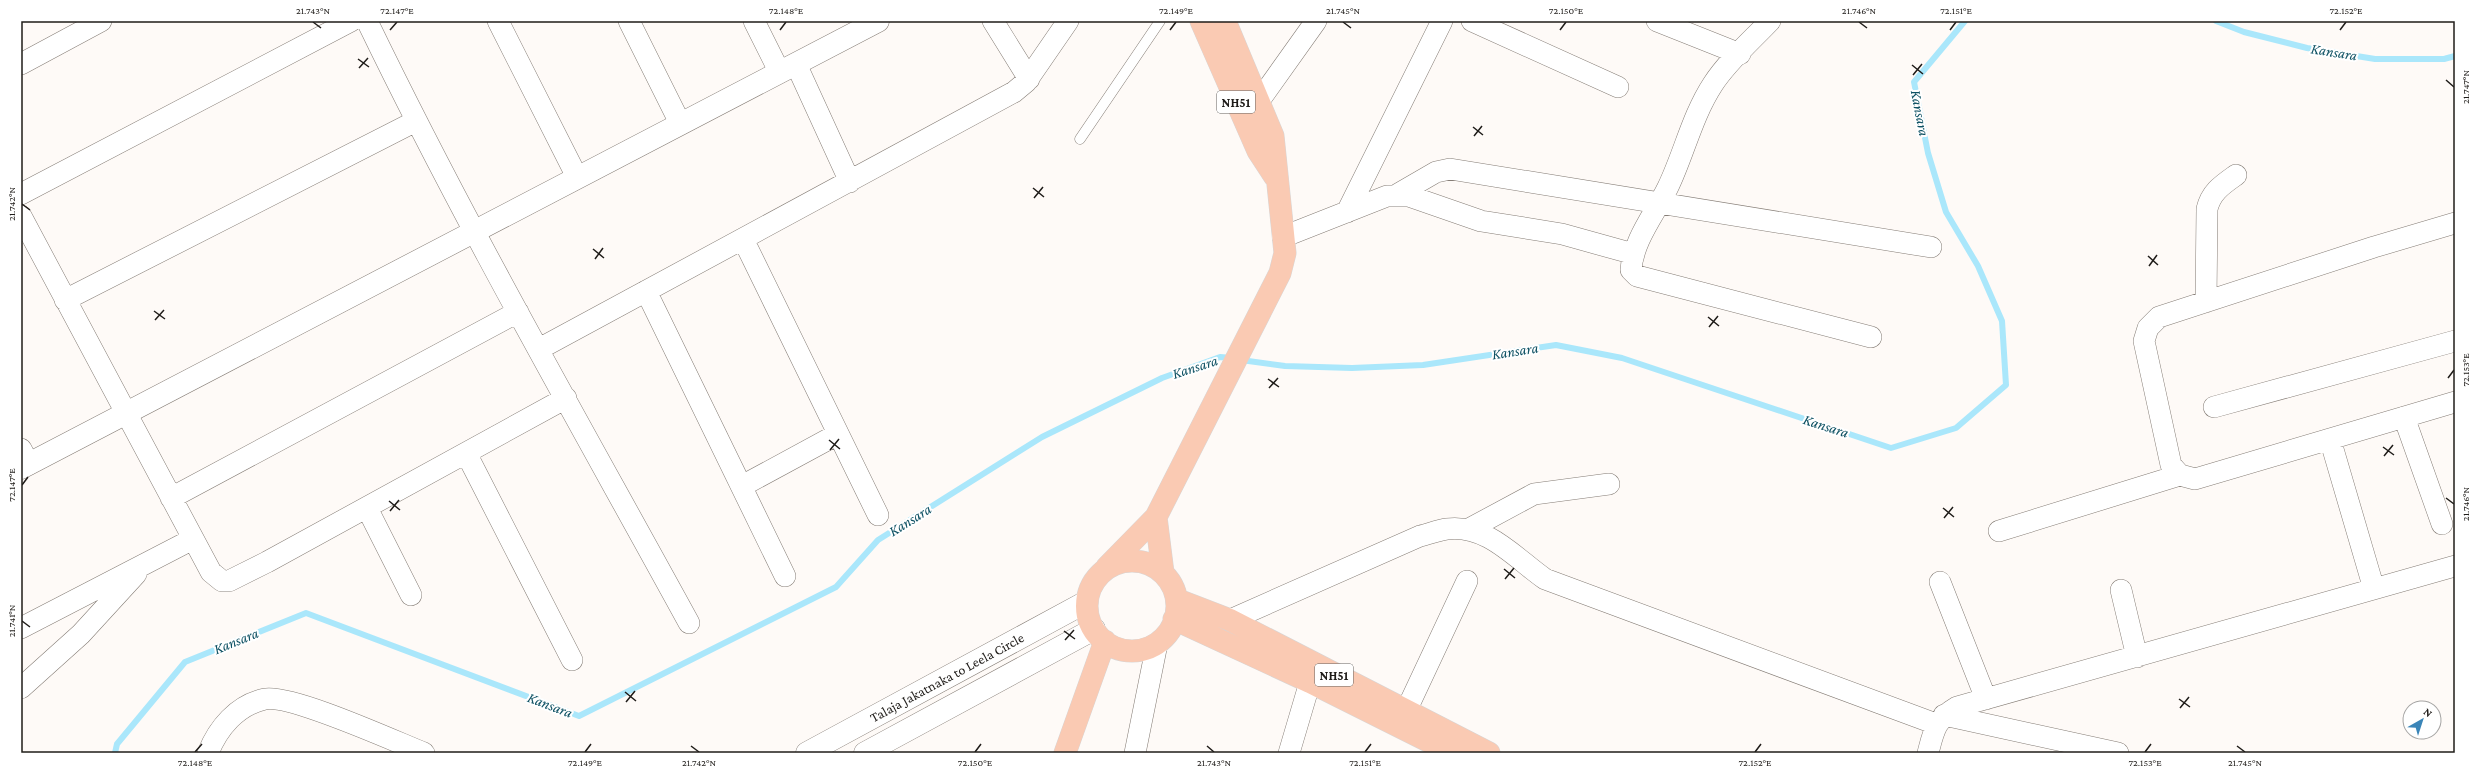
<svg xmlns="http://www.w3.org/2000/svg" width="2476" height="774" viewBox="0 0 2476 774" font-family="'Crimson Pro',serif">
<rect width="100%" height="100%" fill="#fefaf7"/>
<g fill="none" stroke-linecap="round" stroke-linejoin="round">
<path stroke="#aae7fb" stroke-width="6" d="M 2216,21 L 2244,32 L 2307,48 L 2375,59 L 2444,59 L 2455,56
M 1241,360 L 1285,366 L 1352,368 L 1423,365 L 1556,345 L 1622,358 L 1891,448 L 1956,428 L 2006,385 L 2002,321 L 1978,266 L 1946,212 L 1928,153 L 1914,82 L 1965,21
M 115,753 L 117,744 L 185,662 L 306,613 L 579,716 L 836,587 L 878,540 L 1042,437 L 1162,378 L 1220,357 L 1232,358"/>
<defs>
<path id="service" d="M 1080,139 L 1160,21"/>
<path id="minor" d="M 367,21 C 466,226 580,424 689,623
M 498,21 L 577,177
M 629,21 L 680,123
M 754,21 L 779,71
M 993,21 L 1029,79
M 1472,21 L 1618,87
M 1657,21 L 1740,54
M 1770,21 C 1751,41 1728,61 1713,84 C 1692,116 1684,154 1668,187 C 1655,214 1633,240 1631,270 L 1637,276 L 1871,337
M 21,64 L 101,21
M 796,64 L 850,182
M 1259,101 L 1316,21
M 21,194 L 351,21
M 1398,194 L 1436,172 L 1450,169 L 1931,247
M 1347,212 L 1442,21
M 21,216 L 211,572 L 222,581 L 229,581 L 267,562 L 566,398
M 2455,223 L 2374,247 L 2159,317 L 2148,328 L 2144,341 L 2171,465 L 2180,475 L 2195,479 L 2455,402
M 1283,237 L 1387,196 L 1409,196 L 1481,221 L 1562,234 L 1634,254
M 743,239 L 878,515
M 646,291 L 785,576
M 65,300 L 416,121
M 2206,302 L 2207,209 C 2211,192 2222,185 2236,175
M 539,349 L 1014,92 L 1026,82 L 1068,21
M 2214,407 L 2455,341
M 2404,417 L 2442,524
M 2330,439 L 2374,589
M 21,449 L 29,464
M 466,453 L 572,660
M 742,486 L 838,434
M 171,498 L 518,312
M 367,508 L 411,595
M 1469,529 L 1534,494 L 1609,484
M 1999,531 L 2180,475
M 1940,582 L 1986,699
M 2121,590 L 2137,657
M 1230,620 L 1420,536 C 1429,534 1438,530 1447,529 C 1487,524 1515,558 1545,579 L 1936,724
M 21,628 L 193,539
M 21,688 L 81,634 L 136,574
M 1406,711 L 1467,581
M 1944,715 L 2118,753
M 208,753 C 218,728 237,705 265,699 C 291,694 394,741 424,753
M 1135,753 L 1157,644
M 1289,753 L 1310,682
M 1928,753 C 1934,730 1935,720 1957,707 L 2455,566"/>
<path id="tertiary" d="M 21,468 L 878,21"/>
<g id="secondary">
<path id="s1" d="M 807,753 L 1086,602"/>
<path d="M 865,753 L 1094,629"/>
</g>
<path id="trunk" d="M 1201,21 L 1258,151 L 1275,177
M 1156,517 L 1163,573
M1087 606a45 45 0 1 1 90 0a45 45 0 1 1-90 0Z
M 1107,567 L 1156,517 L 1280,273 L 1285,253 L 1273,136 L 1225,21
M 1178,600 L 1230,620 L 1489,753
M 1174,619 L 1310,682 L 1452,753
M 1065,753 L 1105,641"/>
</defs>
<use href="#service" stroke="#857d76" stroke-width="11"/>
<use href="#minor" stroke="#857d76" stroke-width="22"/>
<use href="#tertiary" stroke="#857d76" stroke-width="23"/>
<use href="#secondary" stroke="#857d76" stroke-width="23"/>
<use href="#trunk" stroke="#d7d6d6" stroke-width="23"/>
<use href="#service" stroke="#fff" stroke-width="10"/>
<use href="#minor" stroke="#fff" stroke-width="21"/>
<use href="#tertiary" stroke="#fff" stroke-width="22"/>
<use href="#secondary" stroke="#fff" stroke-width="22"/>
<use href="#trunk" stroke="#facab3" stroke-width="22"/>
</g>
<path fill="none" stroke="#1f1c19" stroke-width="1.5" d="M 313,22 L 321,28M 1343,22 L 1351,28M 1859,22 L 1867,28M 390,30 L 397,22M 780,30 L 786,22M 1170,30 L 1176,22M 1560,30 L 1566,22M 1950,30 L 1956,22M 2340,30 L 2346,22M 358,59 L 369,67M 1912,65 L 1923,74M 359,68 L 368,58M 1913,75 L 1922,64M 2446,80 L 2454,87M 1473,127 L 1483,135M 1474,136 L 1482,126M 1033,188 L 1044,197M 1034,198 L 1043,187M 22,204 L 30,210M 593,249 L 604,258M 2148,256 L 2158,265M 595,259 L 603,248M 2149,266 L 2157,255M 154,311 L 165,319M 1708,317 L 1719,326M 155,320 L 164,310M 1709,327 L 1718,316M 2448,378 L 2454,370M 1268,379 L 1279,387M 1269,388 L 1278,378M 829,440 L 840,449M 2383,447 L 2394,455M 830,450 L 839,439M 2384,456 L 2393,445M 22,485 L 28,477M 2446,498 L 2454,504M 389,501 L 400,510M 1943,508 L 1954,517M 390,511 L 399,500M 1944,518 L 1953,507M 1504,569 L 1515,578M 1505,579 L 1514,568M 22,621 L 30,627M 1064,631 L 1075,639M 1065,640 L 1074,630M 625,692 L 636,701M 2179,699 L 2190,707M 626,702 L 635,691M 2180,708 L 2189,697M 691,746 L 699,752M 1207,746 L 1214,752M 2237,746 L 2245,752M 195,752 L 202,744M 585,752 L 591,744M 975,752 L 981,744M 1365,752 L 1371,744M 1755,752 L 1761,744M 2145,752 L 2151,744"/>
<g text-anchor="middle" stroke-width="4" stroke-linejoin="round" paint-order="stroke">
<g fill="#fff" stroke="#62605e" stroke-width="1">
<rect x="1217" y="91" width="38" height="22" rx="3"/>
<rect x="1315" y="664" width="38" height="22" rx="3"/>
</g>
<g font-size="13" font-weight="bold" fill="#1f1c19">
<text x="1236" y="107">NH51</text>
<text x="1334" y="680">NH51</text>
</g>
<g font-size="14" fill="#1f1c19" stroke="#fff">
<text dy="5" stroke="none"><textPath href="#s1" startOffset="159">Talaja Jakatnaka to Leela Circle</textPath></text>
</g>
<g font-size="15" font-style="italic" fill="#0f5264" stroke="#fff">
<text transform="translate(2334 52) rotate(9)" y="5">Kansara</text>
<text transform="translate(1920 113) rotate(79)" y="5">Kansara</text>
<text transform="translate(1515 351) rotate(-9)" y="5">Kansara</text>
<text transform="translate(1195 367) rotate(-18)" y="5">Kansara</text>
<text transform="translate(1826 426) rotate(18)" y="5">Kansara</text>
<text transform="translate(910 520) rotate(-32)" y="5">Kansara</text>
<text transform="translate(236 641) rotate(-22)" y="5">Kansara</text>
<text transform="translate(550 705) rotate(21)" y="5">Kansara</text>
</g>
</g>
<rect width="2476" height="774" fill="none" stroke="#ffffff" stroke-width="44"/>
<g transform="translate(2422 720) rotate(39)"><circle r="19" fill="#ffffff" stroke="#a5a4a3"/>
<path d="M0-3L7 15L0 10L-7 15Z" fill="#3a85b8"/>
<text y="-6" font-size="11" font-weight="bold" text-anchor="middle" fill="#1f1c19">N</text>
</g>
<rect x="22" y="22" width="2432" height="730" fill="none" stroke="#1f1c19" stroke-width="1.5"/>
<g font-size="10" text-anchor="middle" fill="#1f1c19">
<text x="313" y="14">21.743°N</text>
<text x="397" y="14">72.147°E</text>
<text x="786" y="14">72.148°E</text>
<text x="1176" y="14">72.149°E</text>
<text x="1343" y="14">21.745°N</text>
<text x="1566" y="14">72.150°E</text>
<text x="1859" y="14">21.746°N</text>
<text x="1956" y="14">72.151°E</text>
<text x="2346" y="14">72.152°E</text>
<text transform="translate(2465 87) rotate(-90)" y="4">21.747°N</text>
<text transform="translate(11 204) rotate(-90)" y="4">21.742°N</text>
<text transform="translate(2465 370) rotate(-90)" y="4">72.153°E</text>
<text transform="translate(11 485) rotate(-90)" y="4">72.147°E</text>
<text transform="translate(2465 504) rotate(-90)" y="4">21.746°N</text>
<text transform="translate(11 621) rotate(-90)" y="4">21.741°N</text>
<text x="195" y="766">72.148°E</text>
<text x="585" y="766">72.149°E</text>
<text x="699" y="766">21.742°N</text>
<text x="975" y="766">72.150°E</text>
<text x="1214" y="766">21.743°N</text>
<text x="1365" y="766">72.151°E</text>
<text x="1755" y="766">72.152°E</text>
<text x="2145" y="766">72.153°E</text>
<text x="2245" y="766">21.745°N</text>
</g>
</svg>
